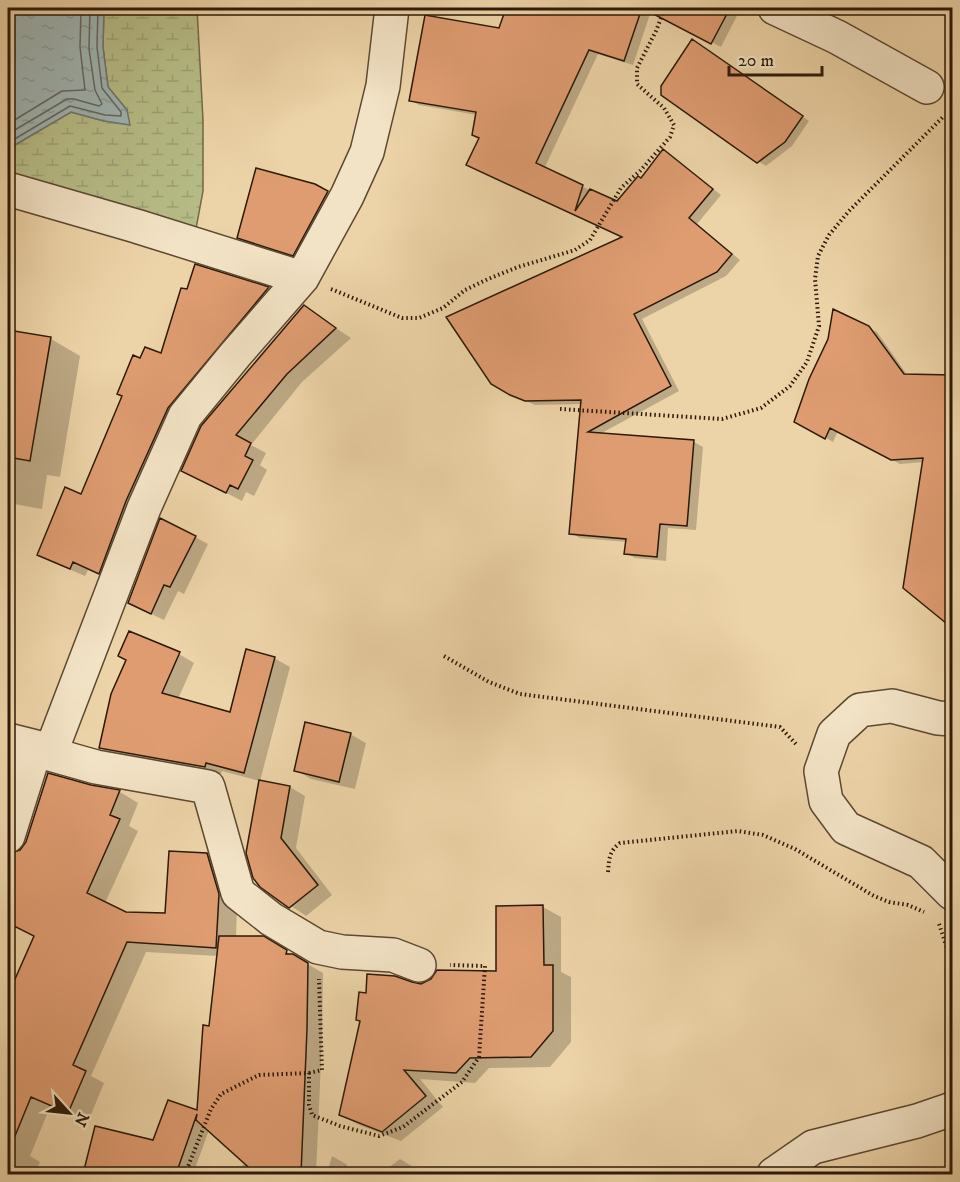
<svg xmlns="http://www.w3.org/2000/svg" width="960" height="1182" viewBox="0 0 960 1182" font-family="'IM FELL DW Pica',serif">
<defs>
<pattern id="wetland-marsh" width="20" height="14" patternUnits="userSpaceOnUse" patternTransform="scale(1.5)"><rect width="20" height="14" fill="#b7bd88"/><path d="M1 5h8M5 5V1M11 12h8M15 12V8" fill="none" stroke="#9ea274"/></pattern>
<pattern id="water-ripples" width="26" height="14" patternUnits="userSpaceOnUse" patternTransform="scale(1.5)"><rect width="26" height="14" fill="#9fb5b4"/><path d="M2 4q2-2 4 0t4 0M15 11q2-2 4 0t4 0" fill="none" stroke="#899b99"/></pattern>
</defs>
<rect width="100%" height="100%" fill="#edd4a8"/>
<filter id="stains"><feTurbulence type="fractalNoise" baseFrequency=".00333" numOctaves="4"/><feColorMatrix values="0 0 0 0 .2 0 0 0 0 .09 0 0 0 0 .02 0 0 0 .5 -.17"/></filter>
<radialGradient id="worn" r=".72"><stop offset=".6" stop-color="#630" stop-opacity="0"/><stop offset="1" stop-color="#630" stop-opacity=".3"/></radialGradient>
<path fill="url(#wetland-marsh)" stroke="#726b48" stroke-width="1.5" d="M 104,8 L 197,8 L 203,120 L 203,191 L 195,234 L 8,178 L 8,149 L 71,112 L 104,121 L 127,110 L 108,87 L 103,47 Z"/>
<path fill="url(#water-ripples)" stroke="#717770" stroke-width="1.5" d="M 8,8 L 104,8 L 103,47 L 108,87 L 127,110 L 130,125 L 104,121 L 71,112 L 8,149 Z"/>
<path fill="#0003" d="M 507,8 L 741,8 L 721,47 L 651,11 L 633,65 L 598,54 L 544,169 L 618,203 L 642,179 L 664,151 L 721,195 L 697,224 L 740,260 L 726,276 L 642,319 L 679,391 L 600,434 L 694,442 L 703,447 L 696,530 L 668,528 L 666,561 L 635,558 L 626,553 L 627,542 L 580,538 L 571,533 L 583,404 L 535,405 L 510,394 L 624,238 L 476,170 L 480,138 L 477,115 L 419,105 L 410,100 L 500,29 Z
M 700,46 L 809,121 L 792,146 L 766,166 L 758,161 Z
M 314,185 L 342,200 L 308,263 L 254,246 L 239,237 Z
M 196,266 L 268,289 L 283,297 L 183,417 L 114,581 L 88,570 L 85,576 L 54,563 L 39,555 L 82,496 L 141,360 L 162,355 L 188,291 Z
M 304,307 L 351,338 L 302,382 L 251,445 L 266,453 L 260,465 L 267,470 L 254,496 L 246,492 L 242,501 L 199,479 Z
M 868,328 L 877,332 L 908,376 L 952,377 L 952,624 L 944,619 L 924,462 L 900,464 L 838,431 L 833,442 L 796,421 Z
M 8,332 L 51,339 L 80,356 L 60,477 L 47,475 L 42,509 L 8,503 Z
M 195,537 L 208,544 L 184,594 L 178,591 L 164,620 L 143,610 Z
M 179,654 L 194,663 L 178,699 L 231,714 L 274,658 L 290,667 L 260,781 L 222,771 L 221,775 L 117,757 L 101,748 Z
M 350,734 L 366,743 L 355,789 L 311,779 L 296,770 Z
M 8,761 L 27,771 L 8,833 Z
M 91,787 L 120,792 L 138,803 L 129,826 L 138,831 L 105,903 L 125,913 L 167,915 L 207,854 L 226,865 L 237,906 L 236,938 L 263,938 L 323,973 L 322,1039 L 316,1174 L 230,1174 L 246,1163 L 209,1130 L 193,1174 L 85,1174 L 96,1128 L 154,1142 L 198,1112 L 218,956 L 146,952 L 91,1076 L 104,1083 L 88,1122 L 50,1107 L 30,1156 L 40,1162 L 35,1174 L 8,1174 L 8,999 L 35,936 Z
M 290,787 L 305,796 L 296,848 L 332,895 L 306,916 L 261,886 Z
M 543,907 L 561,917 L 561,972 L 571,977 L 571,1042 L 550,1067 L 489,1068 L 475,1083 L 420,1079 L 443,1107 L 401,1141 L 359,1125 L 341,1115 L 367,994 L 498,972 Z
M 332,1156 L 346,1164 L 353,1174 L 327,1174 Z
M 400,1159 L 415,1168 L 420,1174 L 380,1174 Z"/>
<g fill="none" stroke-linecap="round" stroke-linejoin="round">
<path stroke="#66675e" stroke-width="1.5" d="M 8,124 L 62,91 L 85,90 L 80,47 L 81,8
M 8,134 L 67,99 L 74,99 L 99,106 L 102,104 L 95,90 L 89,49 L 90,8
M 8,143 L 70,106 L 105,115 L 121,116 L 121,112 L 102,88 L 97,47 L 98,8"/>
</g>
<path fill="#df9c71" stroke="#2c1909" stroke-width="1.5" d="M 506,8 L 642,8 L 624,61 L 589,50 L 536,163 L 583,185 L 575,211 L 590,189 L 617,201 L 638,176 L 641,178 L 663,149 L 713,189 L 689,218 L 732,254 L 717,272 L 634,314 L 671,386 L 588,432 L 694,440 L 687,526 L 660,524 L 657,557 L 624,554 L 626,539 L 569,534 L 581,400 L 525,401 L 510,395 L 491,384 L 446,317 L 622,237 L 466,165 L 479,138 L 472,135 L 476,112 L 409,101 L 425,15 L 499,28 Z
M 642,8 L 730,8 L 711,44 Z
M 692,39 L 803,116 L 785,142 L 757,163 L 661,95 L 661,86 Z
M 256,168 L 315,184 L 328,191 L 293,256 L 237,238 Z
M 195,264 L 269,287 L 168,408 L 126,501 L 99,574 L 73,562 L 70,569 L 37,555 L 65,487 L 81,494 L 122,396 L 117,394 L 133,355 L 140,358 L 145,347 L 161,353 L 181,288 L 187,289 Z
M 304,305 L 336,328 L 287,374 L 236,435 L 251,443 L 245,456 L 253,460 L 238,489 L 230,485 L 226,493 L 181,471 L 201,426 Z
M 833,309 L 869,326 L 904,374 L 952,375 L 952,628 L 903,588 L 923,458 L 891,460 L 830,428 L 825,439 L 794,422 L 809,379 L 828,339 Z
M 8,330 L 51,337 L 30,461 L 8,457 Z
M 160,518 L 196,536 L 170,587 L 164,585 L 151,614 L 128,603 Z
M 129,631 L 180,652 L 162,693 L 230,712 L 246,649 L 275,657 L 244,773 L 206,763 L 205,767 L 99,748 L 111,694 L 126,660 L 118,656 Z
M 305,722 L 351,733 L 339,782 L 294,771 Z
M 48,773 L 91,785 L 120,790 L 110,815 L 120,819 L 87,893 L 126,912 L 165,913 L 169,851 L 207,853 L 219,894 L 216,948 L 127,942 L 73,1065 L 86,1071 L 68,1113 L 31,1097 L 8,1153 L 8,995 L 34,936 L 8,923 L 8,854 L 20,850 L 26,842 Z
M 259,780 L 290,786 L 281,838 L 318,885 L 289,908 L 260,887 L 253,878 L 246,853 Z
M 543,905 L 544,965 L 553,965 L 553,1031 L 531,1057 L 470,1058 L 456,1073 L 404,1070 L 426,1096 L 382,1132 L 339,1115 L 360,1021 L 356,1020 L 359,992 L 366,993 L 367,974 L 395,976 L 412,982 L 421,984 L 431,979 L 437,970 L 496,971 L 496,906 Z
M 219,936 L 264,936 L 287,950 L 286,954 L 293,954 L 308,963 L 307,1029 L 301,1174 L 256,1174 L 196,1120 L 197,1114 L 176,1174 L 83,1174 L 95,1126 L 153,1140 L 168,1100 L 197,1110 L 203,1025 L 209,1026 Z"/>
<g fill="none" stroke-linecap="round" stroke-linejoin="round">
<defs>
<path id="minor" d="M 775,8 L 837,37 L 927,87
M 8,189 L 136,226 L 302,278
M 952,719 L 938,718 L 892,706 L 860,710 L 834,734 L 821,771 L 826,801 L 846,828 L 921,862 L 952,893
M 8,740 L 36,747 L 50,754 L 144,508 L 185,416 L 235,355 L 302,278 L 347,196 L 367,152 L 383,86 L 392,8
M 50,754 L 96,767 L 208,787 L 238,893 L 271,919 L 318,947 L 342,952 L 393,955 L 419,965
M 8,836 L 36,747
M 774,1174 L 813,1147 L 917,1121 L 952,1109"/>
</defs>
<use href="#minor" stroke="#5c4831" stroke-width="36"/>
<path stroke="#2c1909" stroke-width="4" stroke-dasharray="1.5 3" stroke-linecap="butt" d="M 331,289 L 402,318 L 419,318 L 443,308 L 465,290 L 488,279 L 518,267 L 575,250 L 590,240 L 621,188 L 640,171 L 663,145 L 670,137 L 674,125 L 664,108 L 637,84 L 637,68 L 656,31 L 665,8
M 560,409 L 722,419 L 761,408 L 790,386 L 807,362 L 819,326 L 815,279 L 818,256 L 829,235 L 849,211 L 944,116
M 444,656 L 489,682 L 520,694 L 780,727 L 796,744
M 608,872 C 609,860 609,851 620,843 L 738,831 L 763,835 L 795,849 L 874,896 L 889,902 L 908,905 L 924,912
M 939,924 L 952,963
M 309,1073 L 322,1070 L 319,979
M 185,1174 L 211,1109 L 221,1094 L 259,1075 L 309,1073 L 309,1105 L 312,1115 L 340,1126 L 379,1136 L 403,1127 L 462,1082 L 479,1057 L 485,966 L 450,965"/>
<use href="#minor" stroke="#f3e3c6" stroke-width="33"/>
</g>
<rect width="960" height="1182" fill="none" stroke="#edd4a8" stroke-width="30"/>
<rect x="9" y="9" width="942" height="1164" fill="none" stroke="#2c1909" stroke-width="3"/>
<rect x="15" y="15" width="930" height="1152" fill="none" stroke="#2c1909" stroke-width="1.5"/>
<g transform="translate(69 1113) rotate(117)" stroke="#f3e3c6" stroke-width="4.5" paint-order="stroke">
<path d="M0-4.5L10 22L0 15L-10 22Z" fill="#2c1909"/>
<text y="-9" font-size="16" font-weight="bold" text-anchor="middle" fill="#2c1909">N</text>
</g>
<path d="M729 66v9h93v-9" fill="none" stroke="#2c1909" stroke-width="3"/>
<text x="738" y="66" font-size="18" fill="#2c1909" stroke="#f3e3c6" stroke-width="4.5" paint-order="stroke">20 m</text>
<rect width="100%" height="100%" filter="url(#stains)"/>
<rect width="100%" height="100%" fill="url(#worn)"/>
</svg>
